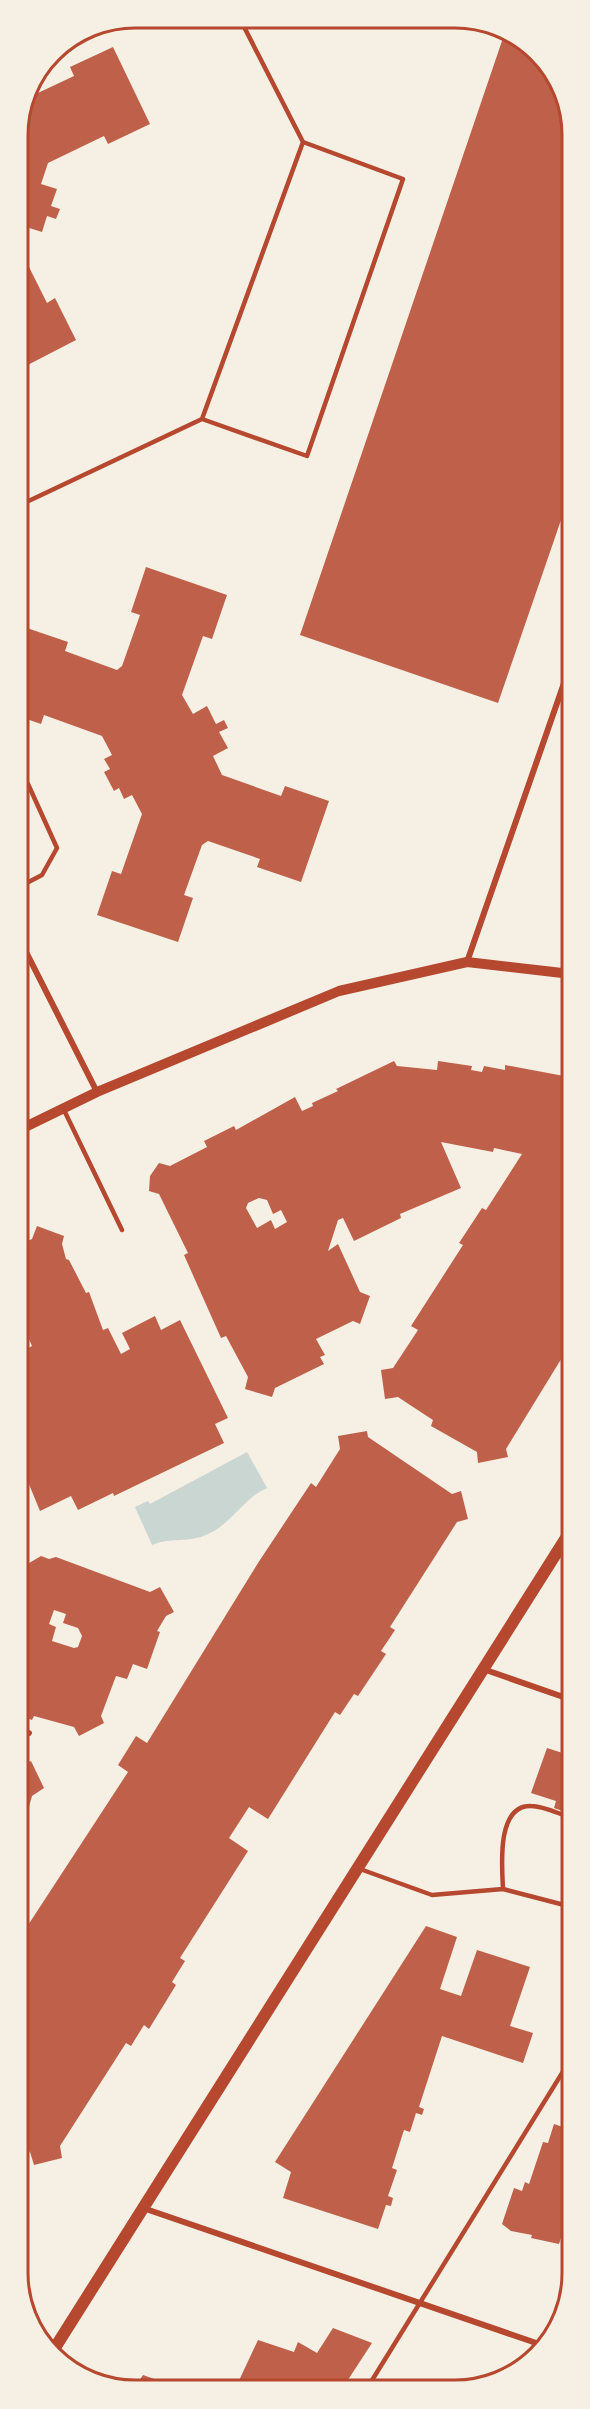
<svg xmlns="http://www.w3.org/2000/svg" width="590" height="2409" viewBox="0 0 590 2409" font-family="'Space Grotesk',sans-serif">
<rect width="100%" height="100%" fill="#f6efe4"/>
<path fill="#c9d6d2" d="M 247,1452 L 267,1488 C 242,1499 230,1527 203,1536 C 185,1543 170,1537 152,1545 L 135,1507 L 148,1501 L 150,1504 Z"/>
<path fill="#bf614a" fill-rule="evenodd" d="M 504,35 L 543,58 L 571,119 L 571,491 L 498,703 L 300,635 Z
M 113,47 L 150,124 L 108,144 L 104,136 L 48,163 L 41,184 L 57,189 L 51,206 L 60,209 L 56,219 L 47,216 L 42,232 L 26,227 L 19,247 L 47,303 L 55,298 L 76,340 L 18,370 L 18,128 L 25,99 L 74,76 L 70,67 Z
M 146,567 L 227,595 L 212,639 L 203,636 L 182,695 L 193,714 L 207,706 L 216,724 L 224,720 L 228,728 L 219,732 L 228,748 L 213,756 L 222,775 L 281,796 L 285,786 L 329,801 L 301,882 L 257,867 L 260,859 L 208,841 L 202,845 L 184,895 L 193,898 L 178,942 L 97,915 L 112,871 L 121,874 L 142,814 L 132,795 L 124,799 L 119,788 L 114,791 L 104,772 L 110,769 L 104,759 L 112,755 L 102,736 L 44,715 L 41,724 L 18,716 L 18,642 L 24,627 L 68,642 L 65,651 L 117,670 L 122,666 L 140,615 L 131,612 Z
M 394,1061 L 397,1066 L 437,1070 L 438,1061 L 472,1066 L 471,1070 L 482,1072 L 484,1066 L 505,1070 L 505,1065 L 564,1076 L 563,1079 L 571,1080 L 571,1343 L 506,1449 L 508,1457 L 478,1463 L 477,1452 L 431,1426 L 433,1420 L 410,1405 L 398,1397 L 385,1399 L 381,1370 L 393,1368 L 418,1330 L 411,1326 L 463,1245 L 459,1243 L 482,1208 L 486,1210 L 522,1154 L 494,1148 L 493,1152 L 441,1142 L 461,1188 L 400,1214 L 401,1218 L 354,1241 L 343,1218 L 338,1220 L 328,1251 L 338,1244 L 360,1292 L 370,1296 L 360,1324 L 353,1321 L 316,1339 L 325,1355 L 320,1357 L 324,1364 L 275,1388 L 272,1397 L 245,1389 L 248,1377 L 226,1336 L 221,1338 L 184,1255 L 188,1253 L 159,1194 L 149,1191 L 150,1176 L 159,1163 L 170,1166 L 207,1147 L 204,1141 L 234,1126 L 236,1130 L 295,1097 L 302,1111 L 313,1106 L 312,1103 L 338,1091 L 336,1089 ZM 259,1198 L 267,1200 L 273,1214 L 281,1210 L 287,1222 L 275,1229 L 271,1220 L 257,1228 L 246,1208 L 248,1203 Z
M 37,1226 L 64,1236 L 62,1244 L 66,1259 L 69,1260 L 86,1293 L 89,1292 L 103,1330 L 108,1328 L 121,1354 L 130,1349 L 122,1333 L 155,1316 L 161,1330 L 180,1320 L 228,1418 L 215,1424 L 224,1443 L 114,1496 L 113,1493 L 78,1510 L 71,1496 L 40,1511 L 19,1460 L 19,1362 L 21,1361 L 19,1353 L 32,1346 L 23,1326 L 19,1324 L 19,1245 L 32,1239 Z
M 367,1431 L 368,1437 L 452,1494 L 461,1491 L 468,1519 L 457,1522 L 390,1627 L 395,1630 L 381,1651 L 386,1654 L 358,1696 L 354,1694 L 340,1715 L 335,1712 L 268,1819 L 249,1807 L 229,1838 L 248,1851 L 180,1958 L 185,1961 L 172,1982 L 176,1985 L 149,2029 L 144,2025 L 131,2046 L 126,2043 L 60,2146 L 62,2158 L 34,2165 L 30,2152 L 19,2145 L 19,1939 L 128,1772 L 118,1765 L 136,1736 L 147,1743 L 258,1563 L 311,1483 L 316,1487 L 340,1449 L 338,1436 Z
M 41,1556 L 49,1559 L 56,1557 L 150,1592 L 160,1587 L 174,1612 L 166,1616 L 157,1631 L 160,1632 L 147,1669 L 133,1664 L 127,1679 L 116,1676 L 101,1716 L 104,1723 L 79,1736 L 74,1727 L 34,1716 L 32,1720 L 19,1715 L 19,1569 ZM 54,1610 L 66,1614 L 63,1623 L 78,1628 L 82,1636 L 78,1647 L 74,1648 L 52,1641 L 56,1627 L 49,1624 Z
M 547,1748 L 572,1756 L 571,1814 L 554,1808 L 556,1801 L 531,1793 Z
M 31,1761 L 44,1788 L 32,1796 L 19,1842 L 19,1766 Z
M 426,1926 L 457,1937 L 440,1989 L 461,1996 L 477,1950 L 530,1967 L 510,2026 L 533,2033 L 523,2063 L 442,2036 L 419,2107 L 424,2109 L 422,2115 L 416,2113 L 410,2132 L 404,2130 L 403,2133 L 392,2168 L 397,2170 L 388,2196 L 393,2198 L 391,2206 L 386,2205 L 378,2229 L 283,2198 L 291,2172 L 275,2162 Z
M 565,2121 L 572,2124 L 572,2222 L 567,2220 L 559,2244 L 531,2238 L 532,2235 L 511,2231 L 502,2224 L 514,2188 L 522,2191 L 525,2182 L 529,2184 L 543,2142 L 548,2143 L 554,2124 L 563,2127 Z
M 333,2328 L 372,2343 L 342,2389 L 235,2389 L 258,2340 L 294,2352 L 298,2342 L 317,2353 Z
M 143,2375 L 182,2389 L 134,2389 Z"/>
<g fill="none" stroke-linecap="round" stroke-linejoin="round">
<path stroke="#b5482f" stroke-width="4.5" d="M 202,419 L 307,456 L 403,179 L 303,142
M 18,506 L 202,419 L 303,142 L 240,19
M 18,781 L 28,784 L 57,848 L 42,875 L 19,887
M 63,1108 L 122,1230
M 360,1869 L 432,1895 L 503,1889 L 572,1907
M 503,1889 C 502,1867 496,1805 531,1806 C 544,1806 559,1814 572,1818
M 366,2390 L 572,2057"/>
<path stroke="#b5482f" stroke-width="6" d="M 19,938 L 97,1092
M 467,962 L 571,663
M 483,1669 L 572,1700
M 19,1730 L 29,1733
M 143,2208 L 545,2346"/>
<path stroke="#b5482f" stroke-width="10" d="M 19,1130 L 97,1092 L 339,991 L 467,962 L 571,974"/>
<path stroke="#b5482f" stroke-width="12" d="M 51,2354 L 571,1530"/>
</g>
<path d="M0 0H590V2409H0ZM135 28H455A107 107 0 0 1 562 135V2273A107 107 0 0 1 455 2380H135A107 107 0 0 1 28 2273V135A107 107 0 0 1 135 28Z" fill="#f6efe4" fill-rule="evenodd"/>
<path fill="none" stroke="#b5482f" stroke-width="3" d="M135 28H455A107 107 0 0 1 562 135V2273A107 107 0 0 1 455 2380H135A107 107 0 0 1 28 2273V135A107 107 0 0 1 135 28Z"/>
</svg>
